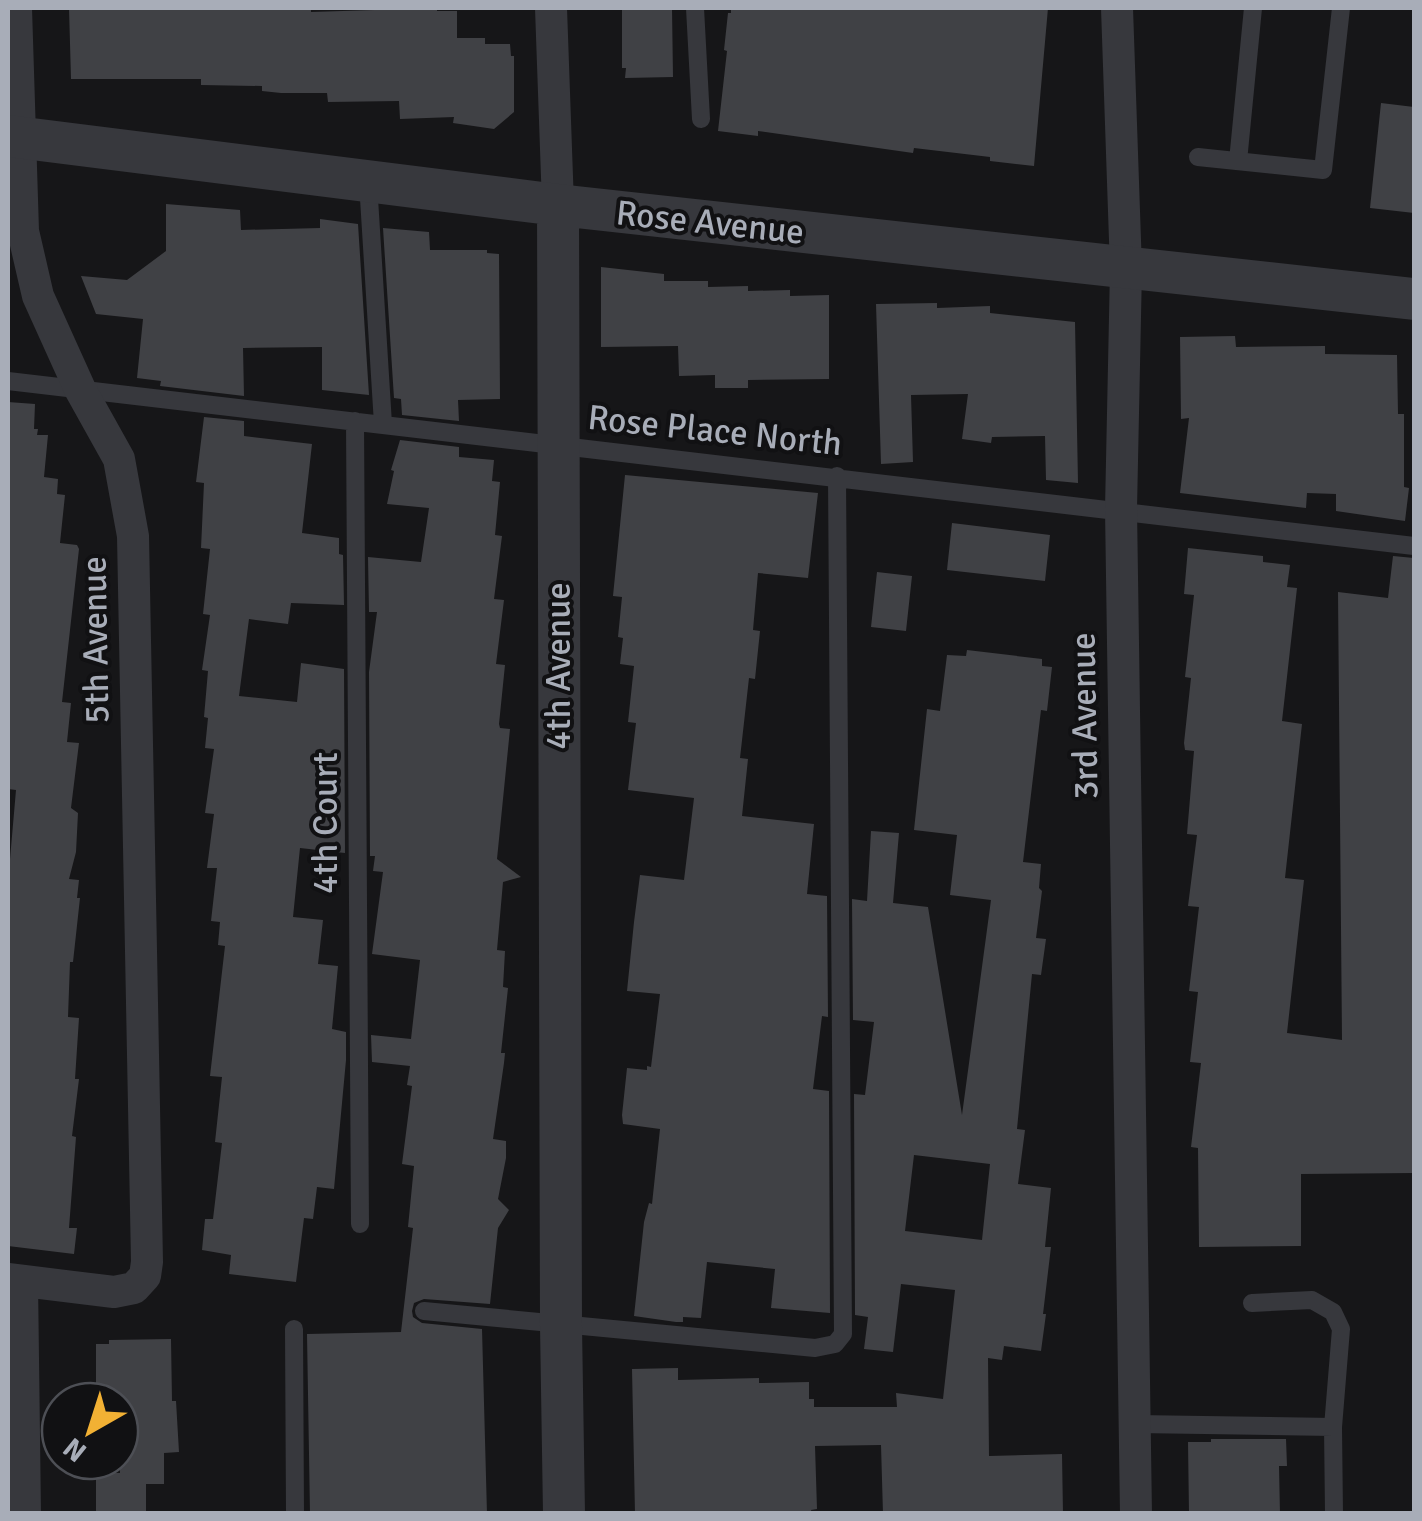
<svg xmlns="http://www.w3.org/2000/svg" width="1422" height="1521" viewBox="0 0 1422 1521" font-family="Signika,sans-serif">
<rect width="100%" height="100%" fill="#161618"/>
<path fill="#404145" fill-rule="evenodd" d="M 69,8 L 311,8 L 311,12 L 437,8 L 437,11 L 457,11 L 457,38 L 485,38 L 485,44 L 510,44 L 511,56 L 514,56 L 514,112 L 494,129 L 453,123 L 454,117 L 400,119 L 399,101 L 328,102 L 327,93 L 281,93 L 262,91 L 262,86 L 201,85 L 201,79 L 71,79 Z
M 622,8 L 672,8 L 673,77 L 625,78 L 626,68 L 622,68 Z
M 731,8 L 1048,8 L 1034,166 L 990,161 L 990,157 L 914,148 L 913,153 L 758,131 L 758,136 L 718,131 L 727,51 L 724,50 L 728,13 L 731,13 Z
M 1381,103 L 1414,107 L 1414,213 L 1370,208 Z
M 166,204 L 240,210 L 241,230 L 320,228 L 320,219 L 358,224 L 369,395 L 322,390 L 322,347 L 243,348 L 244,396 L 160,386 L 161,381 L 137,378 L 143,319 L 96,314 L 81,276 L 127,280 L 166,251 Z
M 383,228 L 429,232 L 430,250 L 487,250 L 487,253 L 499,254 L 500,399 L 458,400 L 459,421 L 402,415 L 401,399 L 394,398 Z
M 601,267 L 664,274 L 664,281 L 708,281 L 708,287 L 748,286 L 748,291 L 790,290 L 790,296 L 829,295 L 829,379 L 748,380 L 748,388 L 715,388 L 715,375 L 679,376 L 678,346 L 601,347 Z
M 937,303 L 937,308 L 990,306 L 990,313 L 1075,322 L 1078,483 L 1046,480 L 1045,436 L 992,437 L 991,443 L 962,439 L 968,394 L 911,395 L 913,462 L 881,464 L 876,304 Z
M 1235,336 L 1236,347 L 1325,346 L 1325,354 L 1397,355 L 1398,414 L 1404,414 L 1404,487 L 1409,488 L 1405,521 L 1336,511 L 1336,494 L 1307,493 L 1306,508 L 1180,493 L 1189,418 L 1181,419 L 1180,337 Z
M 8,402 L 35,404 L 34,429 L 38,429 L 37,435 L 48,435 L 44,477 L 58,479 L 57,494 L 65,495 L 60,543 L 77,545 L 79,549 L 62,702 L 71,703 L 67,742 L 79,743 L 71,808 L 78,813 L 76,852 L 69,879 L 79,880 L 77,898 L 80,898 L 73,962 L 70,962 L 68,1017 L 79,1018 L 75,1079 L 79,1079 L 72,1136 L 76,1137 L 69,1228 L 77,1228 L 74,1254 L 8,1246 L 8,882 L 16,790 L 8,789 Z
M 204,417 L 244,421 L 244,436 L 312,444 L 302,533 L 339,538 L 339,554 L 343,555 L 344,605 L 291,603 L 288,624 L 249,619 L 239,696 L 297,702 L 301,663 L 344,669 L 345,853 L 300,848 L 293,917 L 323,920 L 318,964 L 338,966 L 332,1029 L 346,1032 L 346,1060 L 334,1189 L 317,1187 L 313,1219 L 304,1218 L 296,1282 L 229,1274 L 231,1255 L 202,1250 L 205,1219 L 213,1219 L 222,1143 L 215,1142 L 222,1077 L 210,1076 L 225,946 L 218,945 L 220,922 L 211,921 L 217,868 L 207,868 L 214,814 L 205,813 L 214,749 L 205,748 L 208,718 L 204,717 L 208,671 L 202,670 L 210,615 L 203,614 L 210,549 L 201,548 L 204,483 L 196,482 Z
M 400,440 L 459,447 L 459,457 L 494,460 L 492,481 L 500,482 L 495,535 L 502,536 L 494,599 L 504,600 L 496,664 L 505,665 L 499,724 L 500,728 L 510,729 L 497,859 L 521,877 L 503,882 L 497,950 L 505,951 L 503,987 L 508,988 L 501,1053 L 505,1053 L 504,1063 L 493,1139 L 506,1141 L 506,1158 L 498,1199 L 509,1210 L 498,1228 L 490,1304 L 424,1299 L 414,1303 L 412,1311 L 413,1317 L 422,1323 L 482,1329 L 487,1514 L 310,1514 L 307,1334 L 401,1332 L 413,1228 L 408,1227 L 414,1166 L 402,1164 L 412,1086 L 407,1085 L 410,1066 L 372,1062 L 371,1035 L 411,1039 L 420,960 L 372,954 L 383,872 L 373,871 L 375,856 L 370,856 L 369,672 L 377,612 L 369,612 L 368,557 L 421,562 L 429,508 L 387,504 L 394,471 L 391,470 Z
M 625,475 L 818,493 L 808,578 L 758,573 L 753,630 L 760,631 L 755,679 L 749,678 L 740,758 L 748,759 L 742,816 L 814,824 L 807,894 L 827,896 L 828,1017 L 822,1016 L 813,1089 L 829,1091 L 830,1313 L 771,1308 L 775,1269 L 707,1262 L 701,1318 L 683,1317 L 683,1322 L 676,1322 L 634,1316 L 644,1222 L 649,1203 L 652,1204 L 660,1129 L 623,1124 L 622,1115 L 627,1068 L 647,1070 L 647,1066 L 651,1067 L 660,994 L 627,991 L 634,922 L 640,875 L 684,880 L 694,798 L 628,790 L 636,723 L 628,722 L 634,666 L 620,664 L 623,638 L 618,637 L 622,597 L 613,596 Z
M 952,523 L 1050,535 L 1045,581 L 947,570 Z
M 1188,548 L 1263,556 L 1263,562 L 1290,565 L 1287,587 L 1297,588 L 1282,721 L 1302,724 L 1285,878 L 1304,880 L 1287,1033 L 1342,1040 L 1338,592 L 1388,598 L 1393,556 L 1414,558 L 1414,1173 L 1301,1174 L 1301,1246 L 1199,1247 L 1198,1148 L 1191,1147 L 1201,1063 L 1190,1062 L 1198,992 L 1189,991 L 1199,907 L 1188,906 L 1197,835 L 1187,834 L 1194,751 L 1185,750 L 1184,743 L 1191,678 L 1185,677 L 1194,595 L 1184,594 Z
M 877,572 L 912,576 L 906,631 L 871,627 Z
M 967,650 L 1042,659 L 1042,666 L 1052,667 L 1047,711 L 1041,710 L 1023,862 L 1041,864 L 1039,888 L 1042,891 L 1036,938 L 1046,939 L 1041,975 L 1032,974 L 1017,1129 L 1025,1130 L 1018,1184 L 1051,1188 L 1045,1247 L 1051,1247 L 1043,1314 L 1046,1314 L 1041,1351 L 1004,1346 L 1002,1360 L 988,1358 L 989,1456 L 1062,1454 L 1063,1514 L 883,1514 L 881,1445 L 815,1446 L 817,1509 L 811,1510 L 812,1514 L 635,1514 L 632,1369 L 678,1368 L 678,1380 L 759,1378 L 759,1383 L 809,1382 L 809,1399 L 814,1399 L 814,1407 L 897,1407 L 896,1393 L 943,1399 L 955,1290 L 901,1284 L 893,1352 L 864,1349 L 868,1317 L 855,1315 L 854,1094 L 865,1095 L 874,1022 L 853,1020 L 852,899 L 867,901 L 871,831 L 899,833 L 893,903 L 928,907 L 962,1115 L 991,900 L 950,895 L 957,835 L 914,830 L 927,709 L 940,711 L 947,655 L 966,656 ZM 914,1155 L 990,1164 L 982,1240 L 905,1231 Z
M 171,1339 L 172,1401 L 176,1401 L 179,1452 L 164,1453 L 164,1484 L 146,1484 L 146,1514 L 96,1514 L 96,1473 L 120,1473 L 120,1401 L 96,1401 L 96,1344 L 109,1344 L 109,1340 Z
M 1211,1439 L 1286,1439 L 1287,1466 L 1279,1466 L 1280,1514 L 1189,1514 L 1188,1442 L 1211,1442 Z"/>
<g fill="none" stroke-linecap="round" stroke-linejoin="round">
<path stroke="#37383d" stroke-width="18" d="M 695,8 L 701,119
M 1198,157 L 1323,170 L 1341,8
M 1238,161 L 1253,8
M 368,182 L 383,424
M 8,381 L 1414,546
M 355,421 L 360,1224
M 1252,1303 L 1312,1300 L 1333,1312 L 1341,1329 L 1333,1427 L 1334,1514
M 424,1311 L 815,1348 L 835,1344 L 843,1334 L 837,476
M 294,1329 L 295,1514
M 1136,1424 L 1333,1427"/>
<path stroke="#37383d" stroke-width="32" d="M 551,8 L 558,205
M 1117,8 L 1126,269 L 1121,509 L 1136,1514
M 8,1279 L 114,1292 L 134,1288 L 145,1276 L 147,1262 L 133,536 L 119,459 L 80,389 L 38,296 L 23,231 L 16,8
M 22,1281 L 25,1514"/>
<path stroke="#37383d" stroke-width="42" d="M 8,136 L 558,205 L 1414,299
M 558,205 L 561,1326 L 564,1514"/>
</g>
<g text-anchor="middle" stroke-width="8" stroke-linejoin="round" paint-order="stroke">
<g font-size="35" fill="#a8adb8" stroke="#111113">
<text transform="translate(710 222) rotate(6)" y="12">Rose Avenue</text>
<text transform="translate(715 430) rotate(6)" y="12">Rose Place North</text>
<text transform="translate(95 640) rotate(-91)" y="12">5th Avenue</text>
<text transform="translate(558 666) rotate(-90)" y="12">4th Avenue</text>
<text transform="translate(1084 716) rotate(-91)" y="12">3rd Avenue</text>
<text transform="translate(325 823) rotate(-90)" y="12">4th Court</text>
</g>
</g>
<rect width="1422" height="1521" fill="none" stroke="#a8adb8" stroke-width="20"/>
<g transform="translate(90 1431) rotate(219)"><circle r="48" fill="#111113" stroke="#4d4f55" stroke-width="2.5"/>
<path d="M0-8L18 38L0 25L-18 38Z" fill="#f2b134"/>
<text y="-15" font-size="28" font-weight="bold" text-anchor="middle" fill="#a8adb8">N</text>
</g>
</svg>
